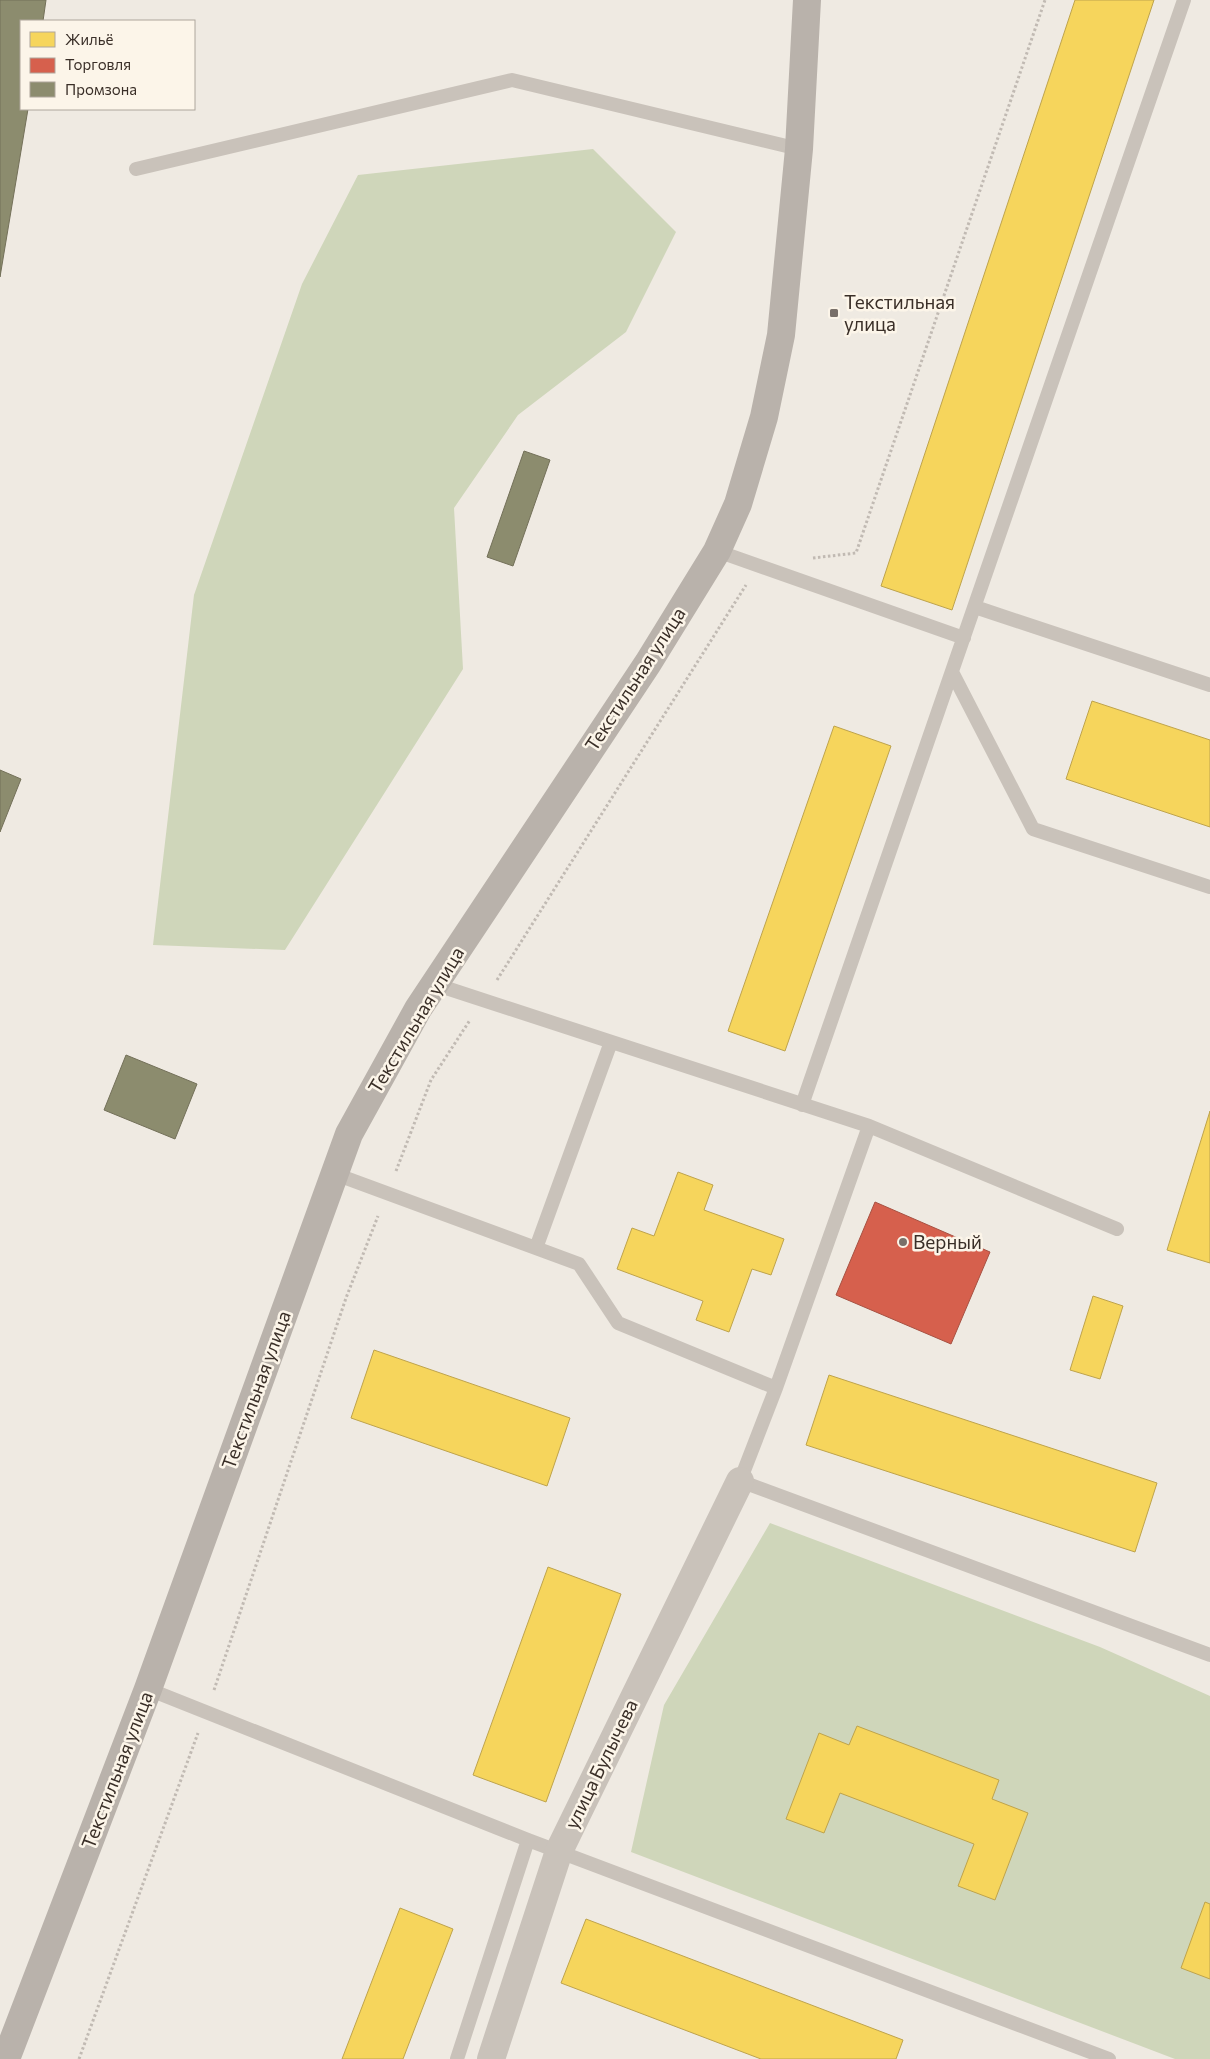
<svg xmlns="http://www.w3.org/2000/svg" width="1210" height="2059" viewBox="0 0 1210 2059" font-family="Commissioner,sans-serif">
<rect width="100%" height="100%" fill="#efeae2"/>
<path fill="#cfd6ba" d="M 593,149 L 676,232 L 626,332 L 518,415 L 454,508 L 463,669 L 285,950 L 153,945 L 194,595 L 302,284 L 358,175 Z
M 770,1523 L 1100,1647 L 1210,1696 L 1210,2059 L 1175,2059 L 631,1852 L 664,1705 Z"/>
<path fill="#f6d55c" stroke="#bea34c" d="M 1075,0 L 1154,0 L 952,610 L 881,586 Z
M 1092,701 L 1210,740 L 1210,827 L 1066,779 Z
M 834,726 L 891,746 L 785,1051 L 728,1031 Z
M 1210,1111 L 1210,1263 L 1167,1250 Z
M 678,1172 L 713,1185 L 704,1210 L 784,1239 L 771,1275 L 752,1269 L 729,1332 L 696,1320 L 703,1301 L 617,1269 L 632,1228 L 654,1236 Z
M 1093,1296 L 1123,1306 L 1100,1379 L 1070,1370 Z
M 374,1350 L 570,1418 L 547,1486 L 351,1418 Z
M 829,1375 L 1157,1483 L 1135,1552 L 806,1445 Z
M 548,1567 L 621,1594 L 546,1802 L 473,1775 Z
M 857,1726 L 999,1780 L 992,1799 L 1028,1813 L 995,1900 L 958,1886 L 974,1844 L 840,1793 L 824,1833 L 786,1819 L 819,1733 L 849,1745 Z
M 1205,1902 L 1210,1904 L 1210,1979 L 1181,1968 Z
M 400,1908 L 453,1929 L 403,2059 L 342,2059 Z
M 586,1919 L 903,2040 L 896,2059 L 761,2059 L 561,1983 Z"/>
<path fill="#d6604d" stroke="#a75142" d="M 875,1202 L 990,1252 L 951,1344 L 836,1295 Z"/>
<path fill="#8c8c6e" stroke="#737059" d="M 0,0 L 46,0 L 43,21 L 21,21 L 21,109 L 28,109 L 0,277 Z
M 524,451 L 550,460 L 513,566 L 487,557 Z
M 0,770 L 21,779 L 0,832 Z
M 126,1055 L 197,1084 L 175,1139 L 104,1110 Z"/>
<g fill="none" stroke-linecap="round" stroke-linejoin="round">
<path stroke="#c1bab3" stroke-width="3" stroke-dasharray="2.5 2.5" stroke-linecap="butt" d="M 813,558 L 856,553 L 1045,0
M 497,980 L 746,585
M 396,1171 L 431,1080 L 470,1020
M 214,1690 L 346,1298 L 378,1216
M 79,2059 L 198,1733"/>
<path stroke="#c9c2ba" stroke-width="14" d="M 136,169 L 512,80 L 799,149
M 717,551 L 964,638
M 975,607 L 1210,685
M 952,672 L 1033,829 L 1210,887
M 434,984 L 869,1126 L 776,1388 L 740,1481 L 1210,1655
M 802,1105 L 1184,0
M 869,1126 L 1117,1229
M 335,1174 L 579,1264 L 618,1323 L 776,1388
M 536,1248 L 611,1042
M 148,1689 L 528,1840 L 1109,2059
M 457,2059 L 528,1840"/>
<path stroke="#c9c2ba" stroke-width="28" d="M 491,2059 L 559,1851 L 740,1481"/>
<path stroke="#b9b2ab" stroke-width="28" d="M 6,2059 L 148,1689 L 349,1134 L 418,1009 L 648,663 L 717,551 L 738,504 L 764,417 L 781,335 L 799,149 L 807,0"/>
</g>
<g fill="#797069" stroke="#fcf5e9" stroke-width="2">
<rect x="829" y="308" width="10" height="10" rx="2.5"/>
<circle cx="903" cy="1242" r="5"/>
</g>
<g text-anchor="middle" stroke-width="5" stroke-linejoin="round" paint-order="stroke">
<g font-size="19" fill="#3a2f28" stroke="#fcf5e9" text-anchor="start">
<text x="844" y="309">Текстильная<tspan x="844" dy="22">улица</tspan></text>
<text x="913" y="1249">Верный</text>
</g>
<g font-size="19" fill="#3a2f28" stroke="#fcf5e9">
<text transform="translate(635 679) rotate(-57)" y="7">Текстильная улица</text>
<text transform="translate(416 1020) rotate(-59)" y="7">Текстильная улица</text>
<text transform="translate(256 1390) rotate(-70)" y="7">Текстильная улица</text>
<text transform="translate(601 1764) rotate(-64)" y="7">улица Булычева</text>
<text transform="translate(117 1770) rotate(-69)" y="7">Текстильная улица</text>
</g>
</g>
<rect x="20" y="20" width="175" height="90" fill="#fcf5e9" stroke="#aea69c"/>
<rect x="30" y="32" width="25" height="15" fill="#f6d55c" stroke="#aea69c"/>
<text x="65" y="45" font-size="15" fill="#3a2f28">Жильё</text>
<rect x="30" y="58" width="25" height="15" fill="#d6604d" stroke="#aea69c"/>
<text x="65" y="70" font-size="15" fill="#3a2f28">Торговля</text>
<rect x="30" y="82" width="25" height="15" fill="#8c8c6e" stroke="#aea69c"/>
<text x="65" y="95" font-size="15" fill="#3a2f28">Промзона</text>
</svg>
